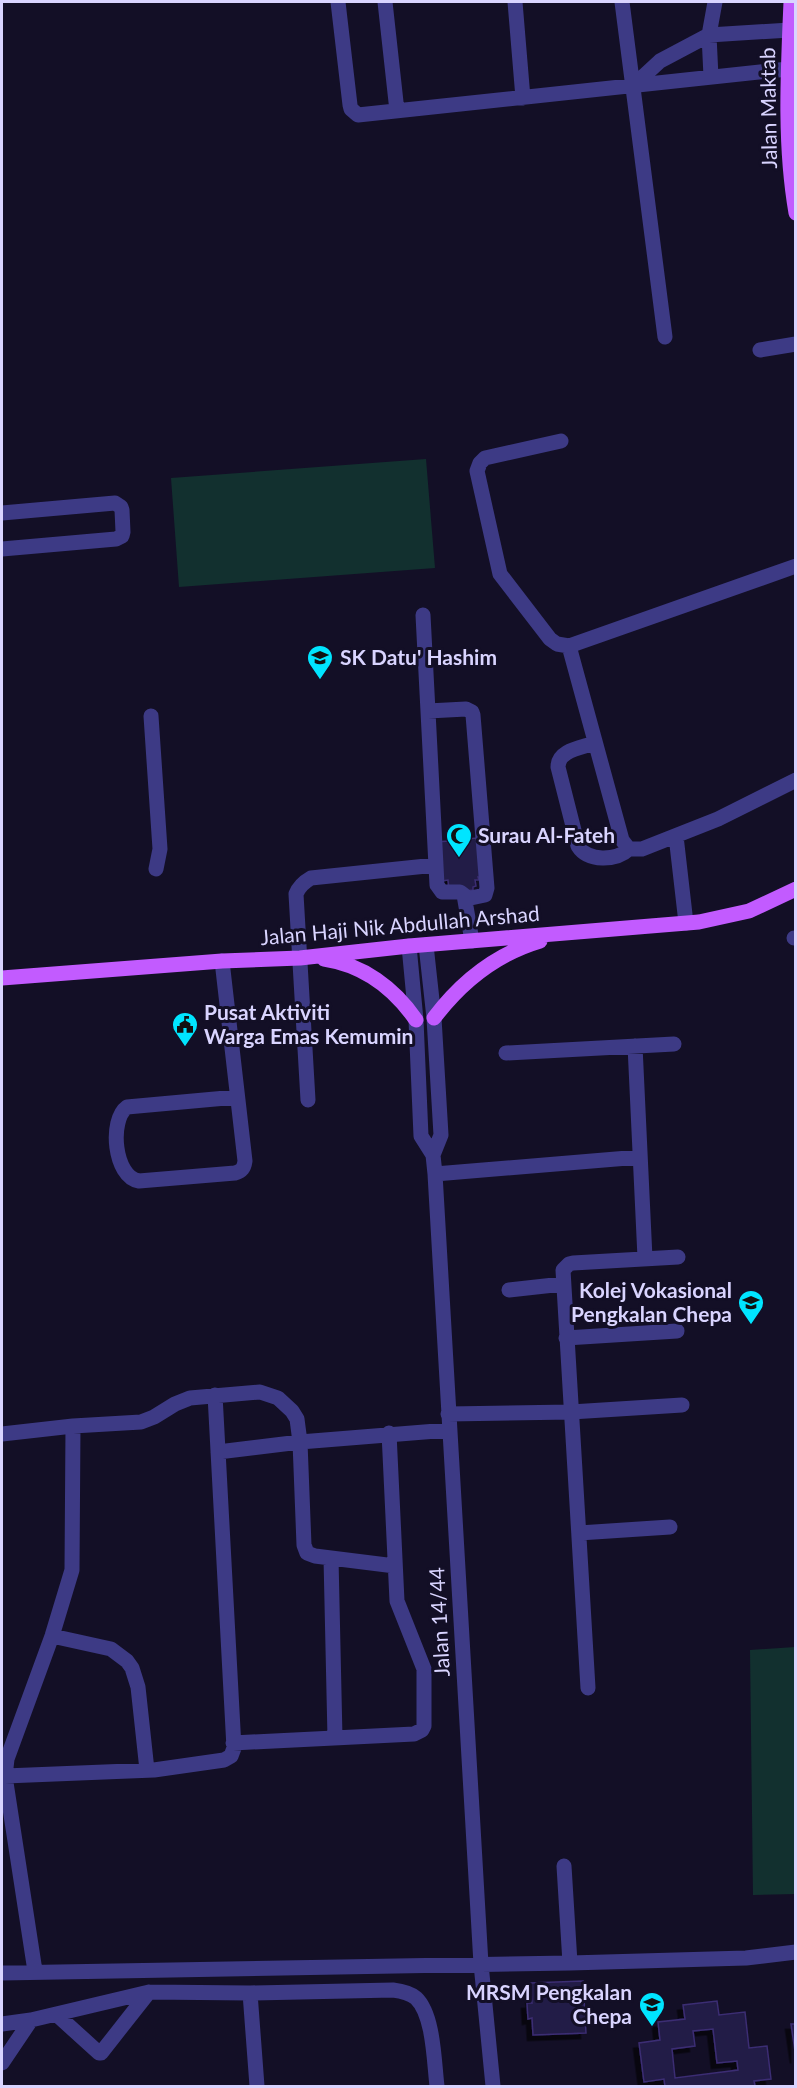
<svg xmlns="http://www.w3.org/2000/svg" width="797" height="2088" viewBox="0 0 797 2088" font-family="Lato,sans-serif">
<defs>
<filter id="shadow"><feDropShadow dx="-5.5" dy="5.5" stdDeviation="0" flood-color="#0009"/></filter>
</defs>
<rect width="100%" height="100%" fill="#130f26"/>
<path fill="#12302f" d="M 426,459 L 435,568 L 179,587 L 171,478 Z
M 795,1647 L 795,1894 L 753,1895 L 750,1650 Z"/>
<path fill="#241b47" stroke="#3b2d73" stroke-width="1.5" fill-rule="evenodd" filter="url(#shadow)" d="M 464,835 L 464,839 L 478,838 L 481,877 L 478,877 L 479,880 L 475,880 L 476,886 L 473,887 L 473,890 L 456,892 L 449,889 L 448,880 L 441,881 L 437,842 L 448,841 L 448,837 Z
M 583,1981 L 586,2033 L 533,2035 L 532,2018 L 528,2019 L 527,2003 L 532,2003 L 530,1983 Z
M 717,2001 L 719,2015 L 745,2012 L 749,2048 L 767,2046 L 771,2079 L 754,2081 L 755,2086 L 665,2086 L 664,2079 L 644,2082 L 639,2043 L 660,2040 L 658,2022 L 685,2019 L 683,2005 ZM 713,2029 L 717,2063 L 737,2061 L 738,2070 L 675,2078 L 672,2049 L 695,2046 L 693,2031 Z
M 791,2024 L 796,2024 L 796,2058 Z"/>
<g fill="none" stroke-linecap="round" stroke-linejoin="round">
<path stroke="#3d3a85" stroke-width="15" d="M 338,2 L 350,105 L 351,109 L 358,115 L 788,69
M 385,2 L 397,111
M 515,2 L 523,98
M 622,2 L 665,337
M 715,2 L 709,35 L 790,30
M 633,86 L 660,61 L 709,35 L 711,77
M 760,350 L 796,344
M 561,441 L 485,458 L 480,463 L 477,471 L 500,574 L 550,639 L 557,644 L 569,646 L 796,566
M 2,513 L 115,503 L 121,507 L 122,510 L 123,532 L 122,536 L 116,539 L 2,549
M 423,615 L 437,885 L 442,892 L 460,892 L 464,895 L 472,941
M 569,646 L 622,840 L 629,849 L 642,849 L 718,819 L 796,780
M 428,711 L 466,709 L 472,712 L 473,715 L 487,888 L 485,895 L 466,899
M 151,716 L 160,849 L 156,869
M 595,743 C 581,748 558,750 558,767 L 578,846 C 588,862 616,861 629,849
M 676,836 L 686,923
M 794,938 L 796,938
M 426,945 L 434,1018 L 441,1135 L 433,1155
M 409,946 L 416,1020 L 421,1136 L 433,1155 L 435,1174 L 481,1964 L 493,2086
M 222,961 L 245,1161 C 244,1168 242,1171 235,1173 L 139,1181 C 114,1177 109,1120 127,1107 L 237,1097
M 635,1046 L 645,1258
M 506,1053 L 674,1044
M 308,1100 L 296,894 C 299,886 304,882 311,878 L 436,865
M 435,1174 L 640,1157
M 509,1290 L 563,1284
M 566,1338 L 677,1331
M 448,1414 L 571,1412 L 682,1405
M 2,1434 L 73,1426 L 141,1422 L 154,1417 L 175,1404 L 190,1398 L 260,1392 L 278,1398 L 292,1411 L 297,1419 L 300,1442 L 449,1430
M 218,1452 L 300,1442 L 304,1545 L 307,1553 L 315,1556 L 395,1566
M 579,1533 L 670,1527
M 331,1558 L 335,1738
M 52,1636 L 111,1649 L 127,1661 L 132,1668 L 138,1687 L 147,1770
M 588,1688 L 563,1270 L 569,1264 L 573,1263 L 678,1257
M 233,1743 L 414,1734 L 422,1730 L 424,1726 L 424,1669 L 397,1601 L 389,1433
M 5,1776 L 154,1770 L 224,1760 L 231,1756 L 234,1748 L 215,1395
M 564,1866 L 570,1963
M 35,1971 L 5,1776 L 7,1759 L 52,1636 L 72,1570 L 73,1426
M 2,1973 L 570,1963 L 746,1958 L 796,1952
M 250,1993 L 257,2086
M 56,2014 L 99,2053 L 101,2053 L 149,1992
M 2,2024 L 31,2020
M 2,2063 L 31,2020 L 149,1992 L 250,1993 L 393,1990 C 401,1991 410,1993 416,1998 C 434,2015 434,2063 437,2086"/>
<path stroke="#c25bff" stroke-width="15" d="M 791,2 C 788,71 784,144 796,213
M 324,959 C 363,965 394,988 416,1020
M 2,978 L 222,961 L 300,958 L 409,946 L 699,922 L 749,911 L 796,889
M 434,1018 C 462,981 496,954 540,941"/>
</g>
<defs>
<symbol id="school-pin" viewBox="-11 -11 22 30"><path d="M0 17L-7.5 6A9.5 9.5 0 1 1 7.5 6Z" fill="#00e5ff" stroke="#130f26"/><path d="M0-5L7-2L0 1L-7-2ZM-4 1L0 2.5L4 1V4Q0 6-4 4Z" fill="#111"/></symbol>
<symbol id="mosque-pin" viewBox="-11 -11 22 30"><path d="M0 17L-7.5 6A9.5 9.5 0 1 1 7.5 6Z" fill="#00e5ff" stroke="#130f26"/><path d="M3.5-4.9A6 6 0 1 0 3.5 4.9A5 5 0 1 1 3.5-4.9Z" fill="#111"/></symbol>
<symbol id="civic-pin" viewBox="-11 -11 22 30"><path d="M0 17L-7.5 6A9.5 9.5 0 1 1 7.5 6Z" fill="#00e5ff" stroke="#130f26"/><path d="M-.6-6.5H3V-4.5H.6V-3L4-1V1h2V6H-6V1h2V-1L-.6-3ZM-1.2 2.5V6h2.4V2.5Z" fill="#111"/></symbol>
<symbol id="university-pin" viewBox="-11 -11 22 30"><path d="M0 17L-7.5 6A9.5 9.5 0 1 1 7.5 6Z" fill="#00e5ff" stroke="#130f26"/><path d="M0-5L7-2L0 1L-7-2ZM-4 1L0 2.5L4 1V4Q0 6-4 4Z" fill="#111"/></symbol>
</defs>
<g fill-rule="evenodd">
<use href="#school-pin" x="305" y="643" width="30" height="40"/>
<use href="#mosque-pin" x="444" y="821" width="30" height="40"/>
<use href="#civic-pin" x="170" y="1010" width="30" height="40"/>
<use href="#university-pin" x="736" y="1288" width="30" height="40"/>
<use href="#school-pin" x="637" y="1990" width="30" height="40"/>
</g>
<g text-anchor="middle" stroke-width="6" stroke-linejoin="round" paint-order="stroke">
<g font-size="21" fill="#d9d4ff" stroke="#130f26">
<text transform="translate(769 108) rotate(-91)" y="7">Jalan Maktab</text>
<text transform="translate(400 926) rotate(-5)" y="7">Jalan Haji Nik Abdullah Arshad</text>
<text transform="translate(440 1622) rotate(-93)" y="7">Jalan 14/44</text>
</g>
<g font-size="21" font-weight="bold" fill="#d9d4ff" stroke="#130f26" text-anchor="start">
<text x="340" y="665">SK Datu' Hashim</text>
<text x="478" y="843">Surau Al-Fateh</text>
<text x="204" y="1020">Pusat Aktiviti<tspan x="204" dy="24">Warga Emas Kemumin</tspan></text>
<text x="732" y="1298" text-anchor="end">Kolej Vokasional<tspan x="732" dy="24">Pengkalan Chepa</tspan></text>
<text x="632" y="2000" text-anchor="end">MRSM Pengkalan<tspan x="632" dy="24">Chepa</tspan></text>
</g>
</g>
<rect width="797" height="2088" fill="none" stroke="#d9d4ff" stroke-width="6"/>
</svg>
